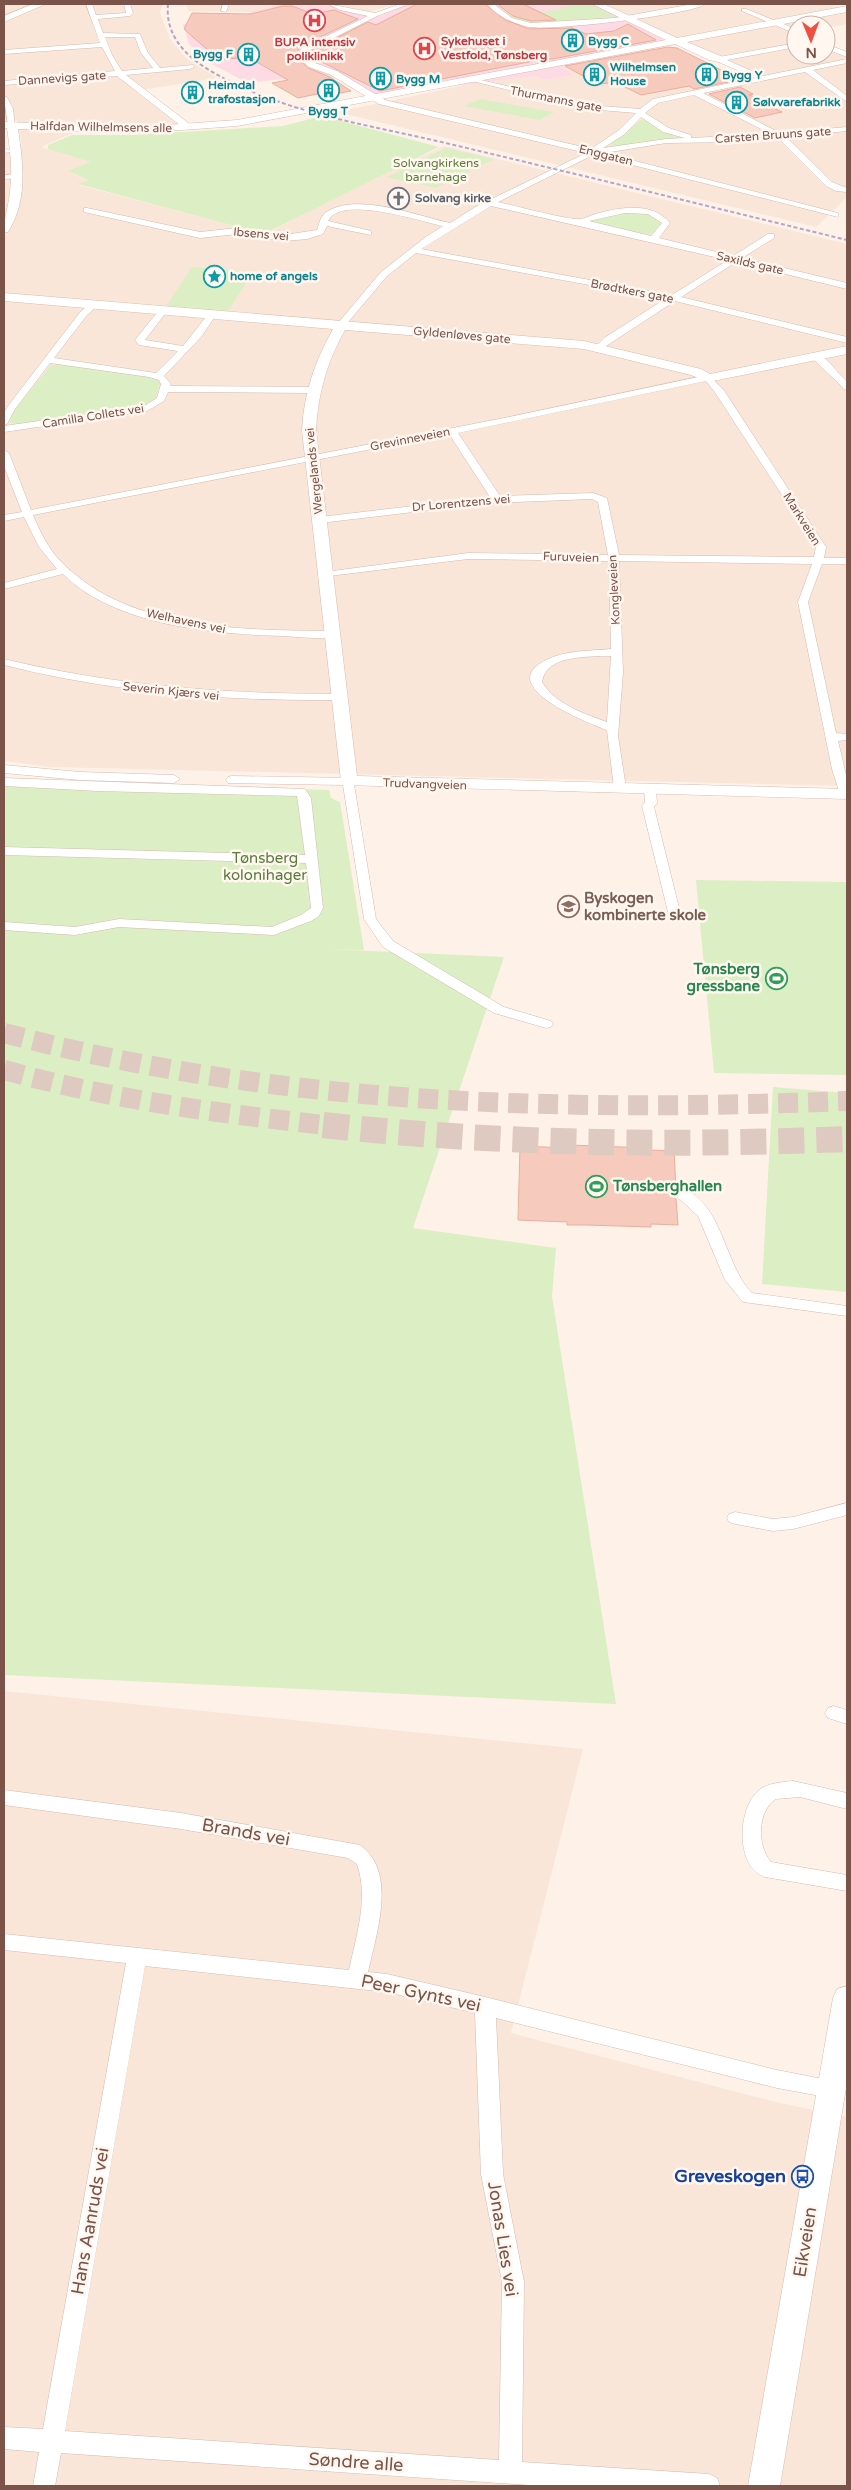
<svg xmlns="http://www.w3.org/2000/svg" width="851" height="2490" viewBox="0 0 851 2490" font-family="'Varela Round',sans-serif">
<rect width="100%" height="100%" fill="#fef2e8"/>
<path fill="#f9e6d8" d="M 4,4 L 163,4 L 160,13 L 170,39 L 187,59 L 217,78 L 135,91 L 179,125 L 89,126 L 41,147 L 90,162 L 68,171 L 87,180 L 79,185 L 266,234 L 342,194 L 444,146 L 847,244 L 847,786 L 50,767 L 4,761 L 4,150 L 22,146 L 17,120 L 4,119 Z
M 187,4 L 280,4 L 250,12 L 188,11 Z
M 337,4 L 396,4 L 368,12 Z
M 606,4 L 829,4 L 847,13 L 847,24 L 826,28 L 826,25 L 796,25 L 794,34 L 796,45 L 718,60 Z
M 796,47 L 796,55 L 826,55 L 826,48 L 847,58 L 847,197 L 816,227 L 337,112 L 474,83 L 536,76 L 544,80 L 573,75 L 560,67 L 574,64 L 758,77 L 724,60 Z
M 4,1691 L 583,1749 L 511,2033 L 776,2102 L 847,2117 L 847,2486 L 4,2486 Z"/>
<path fill="#fddae4" d="M 282,4 L 327,4 L 366,15 L 380,16 L 408,4 L 592,4 L 678,44 L 561,67 L 574,75 L 544,80 L 536,76 L 380,95 L 324,74 L 248,83 L 206,61 L 189,44 L 183,24 L 246,25 L 250,12 Z"/>
<path fill="#dceec4" d="M 579,4 L 589,4 L 616,17 L 531,24 L 516,20 L 504,13 L 545,12 Z
M 480,99 L 554,112 L 540,120 L 464,106 Z
M 322,116 L 439,147 L 264,234 L 78,184 L 88,180 L 68,171 L 90,162 L 48,149 L 48,145 L 72,135 L 133,135 L 283,126 Z
M 641,120 L 648,121 L 683,138 L 619,146 L 612,145 L 610,143 Z
M 446,148 L 494,159 L 436,188 L 387,177 Z
M 639,212 L 660,219 L 661,227 L 655,233 L 645,235 L 589,221 L 604,214 Z
M 192,267 L 253,272 L 225,316 L 163,311 Z
M 51,365 L 64,365 L 146,376 L 157,379 L 160,383 L 155,400 L 144,406 L 19,425 L 10,422 L 13,412 Z
M 4,778 L 57,783 L 329,790 L 331,798 L 340,802 L 364,950 L 326,949 L 504,957 L 413,1228 L 556,1248 L 552,1296 L 616,1704 L 4,1675 Z
M 696,880 L 847,882 L 847,1075 L 714,1073 Z
M 773,1087 L 847,1093 L 847,1292 L 762,1284 Z"/>
<path fill="#f6cbbd" stroke="#ebae9c" d="M 417,4 L 485,4 L 505,20 L 529,29 L 572,28 L 586,34 L 614,31 L 628,24 L 656,40 L 552,59 L 544,59 L 380,91 L 308,55 L 309,52 L 368,22 L 376,25 Z
M 497,4 L 523,4 L 556,20 L 531,21 L 513,16 Z
M 283,6 L 292,6 L 313,14 L 334,10 L 358,19 L 301,46 L 295,56 L 308,68 L 330,77 L 351,91 L 340,93 L 336,90 L 298,98 L 272,83 L 288,80 L 248,57 L 219,60 L 184,29 L 192,13 L 251,14 Z
M 668,47 L 677,48 L 735,77 L 724,79 L 728,82 L 694,89 L 689,86 L 641,95 L 615,82 L 601,84 L 594,82 L 565,66 Z
M 740,87 L 753,94 L 749,95 L 757,98 L 754,99 L 782,112 L 755,118 L 709,94 Z
M 568,1145 L 649,1148 L 649,1150 L 674,1151 L 676,1189 L 671,1193 L 676,1199 L 678,1225 L 651,1224 L 651,1227 L 586,1225 L 567,1225 L 567,1222 L 518,1220 L 520,1146 L 568,1148 Z"/>
<g fill="none" stroke-linecap="round" stroke-linejoin="round">
<path stroke="#decac0" stroke-width="20" stroke-dasharray="20 10" stroke-linecap="butt" d="M 4,1033 C 279,1106 564,1112 847,1101
M 4,1070 C 112,1100 223,1114 334,1126"/>
<path stroke="#decac0" stroke-width="26" stroke-dasharray="26 12" stroke-linecap="butt" d="M 323,1125 C 497,1144 672,1146 847,1139"/>
<defs>
<path id="street" d="M 86,4 L 92,4 L 96,15 L 126,13 L 124,4 L 130,4 L 133,13 L 130,16 L 98,19 L 103,33 L 140,34 L 148,53 L 160,68 L 193,65 L 194,67 L 190,69 L 126,75 L 191,125 L 191,129 L 185,129 L 117,76 L 4,85 L 4,81 L 115,71 L 102,47 L 4,54 L 4,50 L 100,43 ZM 105,37 L 135,37 L 141,53 L 153,68 L 122,71 L 112,55 Z
M 223,4 L 229,4 L 226,12 L 221,11 Z
M 328,4 L 375,13 L 400,4 L 409,4 L 377,16 L 308,51 L 305,56 L 315,63 L 337,71 L 385,100 L 591,149 L 619,130 L 636,113 L 588,109 L 468,80 L 472,78 L 588,105 L 640,109 L 653,99 L 755,78 L 716,61 L 719,57 L 796,43 L 796,47 L 727,60 L 763,76 L 847,59 L 847,63 L 813,70 L 847,96 L 847,102 L 805,72 L 703,93 L 780,133 L 847,127 L 847,131 L 786,137 L 832,182 L 847,188 L 847,192 L 836,191 L 826,186 L 778,138 L 735,142 L 666,143 L 604,153 L 838,213 L 838,217 L 593,155 L 498,202 C 512,205 571,221 581,219 C 587,218 593,214 599,213 C 622,207 653,202 670,223 L 659,238 L 733,256 L 768,234 L 774,234 L 774,238 L 742,258 L 847,283 L 847,289 L 736,262 L 681,297 L 847,337 L 847,343 L 675,301 L 600,350 L 595,347 L 604,338 L 665,299 L 416,253 L 387,276 L 344,327 L 338,327 L 338,323 L 381,272 L 427,236 L 443,226 C 422,222 340,194 328,221 L 371,231 L 371,235 L 327,226 L 323,234 L 307,239 L 284,241 L 237,234 L 200,238 L 84,212 L 84,208 L 87,208 L 200,232 L 237,228 L 284,235 L 317,230 C 319,225 320,217 325,213 C 354,191 418,216 450,223 L 477,206 L 586,153 L 379,104 L 331,75 L 309,67 L 297,56 L 302,48 L 368,16 L 340,10 ZM 694,95 L 771,134 L 691,138 L 691,135 L 669,128 L 645,113 L 658,103 ZM 641,117 L 663,132 L 685,138 L 666,139 L 603,148 L 625,134 ZM 491,206 L 728,260 L 672,295 L 421,249 ZM 625,213 L 648,214 L 662,223 L 651,236 L 589,221 Z
M 487,4 L 494,4 L 512,18 L 531,23 L 615,18 L 693,4 L 706,4 C 690,15 551,31 529,27 C 514,24 497,16 487,4 Z
M 742,9 L 746,9 L 796,29 L 796,34 L 742,11 Z
M 826,44 L 847,52 L 847,57 L 826,49 Z
M 4,97 L 7,97 L 13,109 L 15,127 L 8,125 Z
M 4,149 L 19,151 L 4,153 Z
M 21,174 L 21,178 L 4,179 L 4,175 Z
M 90,304 L 97,306 L 87,315 L 54,358 L 156,373 L 178,351 L 139,345 L 135,340 L 160,309 L 167,311 L 145,340 L 183,346 L 209,313 L 212,312 L 216,315 L 201,337 L 164,376 L 171,384 L 170,386 L 312,387 L 317,390 L 312,393 L 168,392 L 164,401 L 147,411 L 4,432 L 4,426 L 144,406 L 157,398 L 161,384 L 159,380 L 149,377 L 50,363 L 15,409 L 7,424 L 4,425 L 4,413 L 8,406 L 81,311 Z
M 815,353 L 826,359 L 847,382 L 847,390 L 844,389 C 833,377 821,367 810,356 Z
M 708,375 L 723,389 L 826,547 L 824,558 L 847,558 L 847,564 L 822,564 L 808,602 L 836,733 L 847,734 L 847,740 L 838,741 L 847,779 L 847,797 L 840,794 L 832,769 L 798,602 L 812,564 L 619,561 L 623,672 L 618,736 L 626,788 L 620,792 L 614,788 L 607,730 C 588,723 493,686 546,660 C 566,650 590,651 611,649 L 609,561 L 468,559 L 321,577 L 321,573 L 325,572 L 468,553 L 608,555 L 598,502 L 592,499 L 490,503 L 320,523 L 315,520 L 320,517 L 490,497 L 449,434 L 33,515 C 39,529 46,544 55,555 C 121,631 241,630 333,631 L 338,634 L 337,636 C 321,640 300,637 283,636 C 214,634 115,626 63,574 L 4,589 L 4,583 L 57,569 L 39,547 L 24,517 L 4,521 L 4,515 L 22,512 L 4,466 L 4,450 L 9,453 L 31,510 L 504,418 ZM 706,381 L 714,391 L 816,547 L 814,557 L 619,555 L 607,498 L 593,493 L 500,496 L 458,433 ZM 611,656 L 607,722 C 585,714 555,704 542,682 C 546,654 589,657 611,656 Z
M 4,659 C 115,686 226,694 340,694 L 346,697 L 340,700 C 226,701 115,693 4,665 Z
M 4,765 L 80,772 L 174,775 L 180,779 L 174,783 L 80,780 L 4,773 Z
M 232,776 L 353,778 L 376,919 L 393,941 L 504,1007 L 551,1021 L 553,1024 L 551,1027 L 546,1028 L 494,1013 L 383,947 L 364,919 L 343,785 L 228,783 L 226,780 L 228,777 Z
M 4,778 L 305,789 L 311,798 L 323,908 L 319,916 L 311,921 L 274,935 L 119,927 L 75,935 L 4,930 L 4,922 L 75,927 L 119,919 L 272,927 L 301,915 L 311,908 L 306,863 L 4,855 L 4,847 L 305,855 L 297,796 L 98,791 L 4,786 Z
M 650,785 L 656,789 L 657,803 L 654,807 L 681,916 L 675,920 L 669,916 L 642,806 L 645,802 L 644,789 Z
M 680,1188 C 723,1200 724,1266 752,1293 L 847,1306 L 847,1316 L 743,1302 L 725,1280 L 698,1216 L 673,1193 Z
M 847,1503 L 847,1515 L 793,1529 L 773,1531 L 735,1524 L 729,1522 L 727,1518 L 729,1514 L 735,1512 L 773,1519 L 793,1517 Z
M 834,1706 L 847,1710 L 847,1724 L 828,1718 L 825,1713 L 828,1708 Z
M 793,1781 L 847,1793 L 847,1809 L 800,1797 L 776,1799 C 757,1811 757,1846 771,1862 L 847,1875 L 847,1891 L 765,1877 C 735,1867 737,1808 759,1790 C 768,1783 782,1782 793,1781 Z
M 4,1790 L 181,1813 L 360,1845 C 398,1872 376,1935 368,1972 L 387,1974 L 485,1997 L 777,2070 L 838,2082 L 841,2089 L 838,2096 L 831,2098 L 777,2088 L 496,2018 L 503,2174 L 524,2282 L 522,2462 L 709,2474 L 717,2478 L 720,2486 L 543,2486 L 61,2453 L 55,2486 L 33,2486 L 39,2452 L 4,2449 L 4,2427 L 43,2429 L 126,1963 L 4,1950 L 4,1934 L 349,1970 C 356,1937 369,1898 357,1864 L 348,1858 L 181,1829 L 4,1805 ZM 145,1966 L 387,1992 L 475,2013 L 481,2174 L 502,2282 L 499,2460 L 65,2431 Z"/>
<path id="secondary" d="M 33,4 L 46,4 L 4,22 L 4,16 Z
M 592,4 L 604,4 L 677,38 L 847,6 L 847,12 L 687,42 L 723,57 L 724,59 L 719,62 L 709,60 L 675,44 L 237,126 L 140,133 L 18,129 C 23,163 28,201 8,232 L 4,232 C 4,218 9,205 10,191 C 13,170 10,149 7,128 L 4,128 L 4,122 L 140,127 L 237,120 L 666,40 Z
M 4,293 L 584,341 L 701,369 L 710,374 L 847,346 L 847,354 L 708,382 L 691,375 L 584,349 L 345,330 C 327,362 318,393 316,430 L 357,776 L 847,789 L 847,799 L 343,785 L 341,781 L 302,430 C 304,393 315,361 333,329 L 4,301 Z
M 847,1986 L 847,2082 L 780,2486 L 748,2486 L 833,1998 L 837,1989 Z"/>
</defs>
<use href="#street" stroke="#d5baaf" stroke-width="1"/>
<use href="#secondary" stroke="#dabbae" stroke-width="1"/>
<use href="#street" fill="#fff" fill-rule="evenodd"/>
<use href="#secondary" fill="#fff" fill-rule="evenodd"/>
<path stroke="#b3a4cb" stroke-width="2" stroke-dasharray="4 2.5" stroke-linecap="butt" d="M 168,4 C 165,34 184,55 209,70 C 283,114 372,125 454,145 C 585,176 716,208 847,240"/>
</g>
<defs>
<symbol id="hospital-ring" viewBox="-11 -11 22 22"><circle r="9.5" fill="#fff7f0" stroke="#e0444e" stroke-width="1.5"/><path d="M-5-5h3v3.5h4V-5h3V5h-3V1.5h-4V5h-3Z" fill="#e0444e"/></symbol>
<symbol id="building-ring" viewBox="-11 -11 22 22"><circle r="9.5" fill="#fff7f0" stroke="#0f9aa8" stroke-width="1.5"/><path d="M-4-6H4V6H1V3H-1V6H-4ZM-2.5-4.3h1.7v1.8h-1.7ZM.8-4.3h1.7v1.8H.8ZM-2.5-1h1.7V.8h-1.7ZM.8-1h1.7V.8H.8Z" fill="#0f9aa8"/></symbol>
<symbol id="church-ring" viewBox="-11 -11 22 22"><circle r="9.5" fill="#fff7f0" stroke="#6b7280" stroke-width="1.5"/><path d="M-1.2-6h2.4v3.5h3.3v2.4h-3.3V6h-2.4V-.1h-3.3v-2.4h3.3Z" fill="#6b7280"/></symbol>
<symbol id="sight-ring" viewBox="-11 -11 22 22"><circle r="9.5" fill="#fff7f0" stroke="#0f9aa8" stroke-width="1.5"/><path d="M0-6L1.8-2.2L6-1.7L2.9 1.2L3.7 5.4L0 3.3L-3.7 5.4L-2.9 1.2L-6-1.7L-1.8-2.2Z" fill="#0f9aa8"/></symbol>
<symbol id="school-ring" viewBox="-11 -11 22 22"><circle r="9.5" fill="#fff7f0" stroke="#8d6e63" stroke-width="1.5"/><path d="M0-5L7-2L0 1L-7-2ZM-4 1L0 2.5L4 1V4Q0 6-4 4Z" fill="#8d6e63"/></symbol>
<symbol id="stadium-ring" viewBox="-11 -11 22 22"><circle r="9.5" fill="#fff7f0" stroke="#2e9e5b" stroke-width="1.5"/><path d="M0-5a6.5 5 0 1 0 0 10a6.5 5 0 1 0 0-10ZM-3.5-1.8h7v3.6h-7Z" fill="#2e9e5b"/></symbol>
<symbol id="bus-ring" viewBox="-11 -11 22 22"><circle r="9.5" fill="#fff7f0" stroke="#1a4fb4" stroke-width="1.5"/><path d="M-5-6H5V4H4V6H2V4H-2V6H-4V4H-5ZM-3.5-4V0h7V-4ZM-3.5 1.2v1.5H-2V1.2ZM2 1.2v1.5H3.5V1.2Z" fill="#1a4fb4"/></symbol>
</defs>
<g fill-rule="evenodd">
<use href="#hospital-ring" x="302" y="8" width="25" height="25"/>
<use href="#building-ring" x="560" y="28" width="25" height="25"/>
<use href="#hospital-ring" x="412" y="36" width="25" height="25"/>
<use href="#building-ring" x="236" y="42" width="25" height="25"/>
<use href="#building-ring" x="582" y="62" width="25" height="25"/>
<use href="#building-ring" x="694" y="62" width="25" height="25"/>
<use href="#building-ring" x="368" y="66" width="25" height="25"/>
<use href="#building-ring" x="316" y="78" width="25" height="25"/>
<use href="#building-ring" x="180" y="80" width="25" height="25"/>
<use href="#building-ring" x="724" y="90" width="25" height="25"/>
<use href="#church-ring" x="386" y="186" width="25" height="25"/>
<use href="#sight-ring" x="202" y="264" width="25" height="25"/>
<use href="#school-ring" x="556" y="894" width="25" height="25"/>
<use href="#stadium-ring" x="764" y="966" width="25" height="25"/>
<use href="#stadium-ring" x="584" y="1174" width="25" height="25"/>
<use href="#bus-ring" x="790" y="2164" width="25" height="25"/>
</g>
<g text-anchor="middle" stroke-width="5" stroke-linejoin="round" paint-order="stroke">
<g font-size="12" font-weight="bold" fill="#be3a42" stroke="#fff7f0" text-anchor="start">
<text x="441" y="45">Sykehuset i<tspan x="441" dy="14">Vestfold, Tønsberg</tspan></text>
<text x="315" y="46" text-anchor="middle">BUPA intensiv<tspan x="315" dy="14">poliklinikk</tspan></text>
</g>
<g font-size="12" font-weight="bold" fill="#0d838f" stroke="#fff7f0" text-anchor="start">
<text x="588" y="45">Bygg C</text>
<text x="233" y="58" text-anchor="end">Bygg F</text>
<text x="610" y="71">Wilhelmsen<tspan x="610" dy="14">House</tspan></text>
<text x="722" y="79">Bygg Y</text>
<text x="396" y="83">Bygg M</text>
<text x="208" y="89">Heimdal<tspan x="208" dy="14">trafostasjon</tspan></text>
<text x="753" y="106">Sølvvarefabrikk</text>
<text x="328" y="115" text-anchor="middle">Bygg T</text>
<text x="230" y="280">home of angels</text>
</g>
<g font-size="12" fill="#7c5348" stroke="#fff7f0">
<text transform="translate(62 78) rotate(-4)" y="4">Dannevigs gate</text>
<text transform="translate(556 99) rotate(11)" y="4">Thurmanns gate</text>
<text transform="translate(101 127) rotate(1)" y="4">Halfdan Wilhelmsens alle</text>
<text transform="translate(773 135) rotate(-4)" y="4">Carsten Bruuns gate</text>
<text transform="translate(606 155) rotate(14)" y="4">Enggaten</text>
<text transform="translate(261 234) rotate(5)" y="4">Ibsens vei</text>
<text transform="translate(750 263) rotate(13)" y="4">Saxilds gate</text>
<text transform="translate(632 291) rotate(11)" y="4">Brødtkers gate</text>
<text transform="translate(462 335) rotate(5)" y="4">Gyldenløves gate</text>
<text transform="translate(93 416) rotate(-9)" y="4">Camilla Collets vei</text>
<text transform="translate(410 439) rotate(-11)" y="4">Grevinneveien</text>
<text transform="translate(314 471) rotate(-96)" y="4">Wergelands vei</text>
<text transform="translate(461 503) rotate(-5)" y="4">Dr Lorentzens vei</text>
<text transform="translate(802 519) rotate(58)" y="4">Markveien</text>
<text transform="translate(571 557) rotate(2)" y="4">Furuveien</text>
<text transform="translate(614 590) rotate(-93)" y="4">Kongleveien</text>
<text transform="translate(186 621) rotate(12)" y="4">Welhavens vei</text>
<text transform="translate(171 691) rotate(6)" y="4">Severin Kjærs vei</text>
<text transform="translate(425 784) rotate(2)" y="4">Trudvangveien</text>
</g>
<g font-size="12" fill="#597c3c" stroke="#fff7f0">
<text x="436" y="167">Solvangkirkens<tspan x="436" dy="14">barnehage</tspan></text>
</g>
<g font-size="12" font-weight="bold" fill="#5b616d" stroke="#fff7f0" text-anchor="start">
<text x="415" y="202">Solvang kirke</text>
</g>
<g font-size="15" fill="#597c3c" stroke="#fff7f0">
<text x="265" y="863">Tønsberg<tspan x="265" dy="17">kolonihager</tspan></text>
</g>
<g font-size="15" font-weight="bold" fill="#785e54" stroke="#fff7f0" text-anchor="start">
<text x="584" y="903">Byskogen<tspan x="584" dy="17">kombinerte skole</tspan></text>
</g>
<g font-size="15" font-weight="bold" fill="#27864d" stroke="#fff7f0" text-anchor="end">
<text x="760" y="974">Tønsberg<tspan x="760" dy="17">gressbane</tspan></text>
<text x="613" y="1191" text-anchor="start">Tønsberghallen</text>
</g>
<g font-size="18" fill="#7c5348" stroke="#fff7f0">
<text transform="translate(246 1832) rotate(10)" y="6">Brands vei</text>
<text transform="translate(421 1993) rotate(12)" y="6">Peer Gynts vei</text>
<text transform="translate(90 2221) rotate(-80)" y="6">Hans Aanruds vei</text>
<text transform="translate(503 2239) rotate(81)" y="6">Jonas Lies vei</text>
<text transform="translate(805 2242) rotate(-81)" y="6">Eikveien</text>
<text transform="translate(356 2462) rotate(4)" y="6">Søndre alle</text>
</g>
<g font-size="18" font-weight="bold" fill="#164399" stroke="#fff7f0" text-anchor="end">
<text x="786" y="2182">Greveskogen</text>
</g>
</g>
<rect width="851" height="2490" fill="none" stroke="#7c5348" stroke-width="10"/>
<g transform="translate(811 40) rotate(179)"><circle r="24" fill="#fff7f0" stroke="#cbb5ad"/>
<path d="M0-4L9 19L0 12L-9 19Z" fill="#f24f43"/>
<text y="-8" font-size="14" font-weight="bold" text-anchor="middle" fill="#7c5348">N</text>
</g>
</svg>
